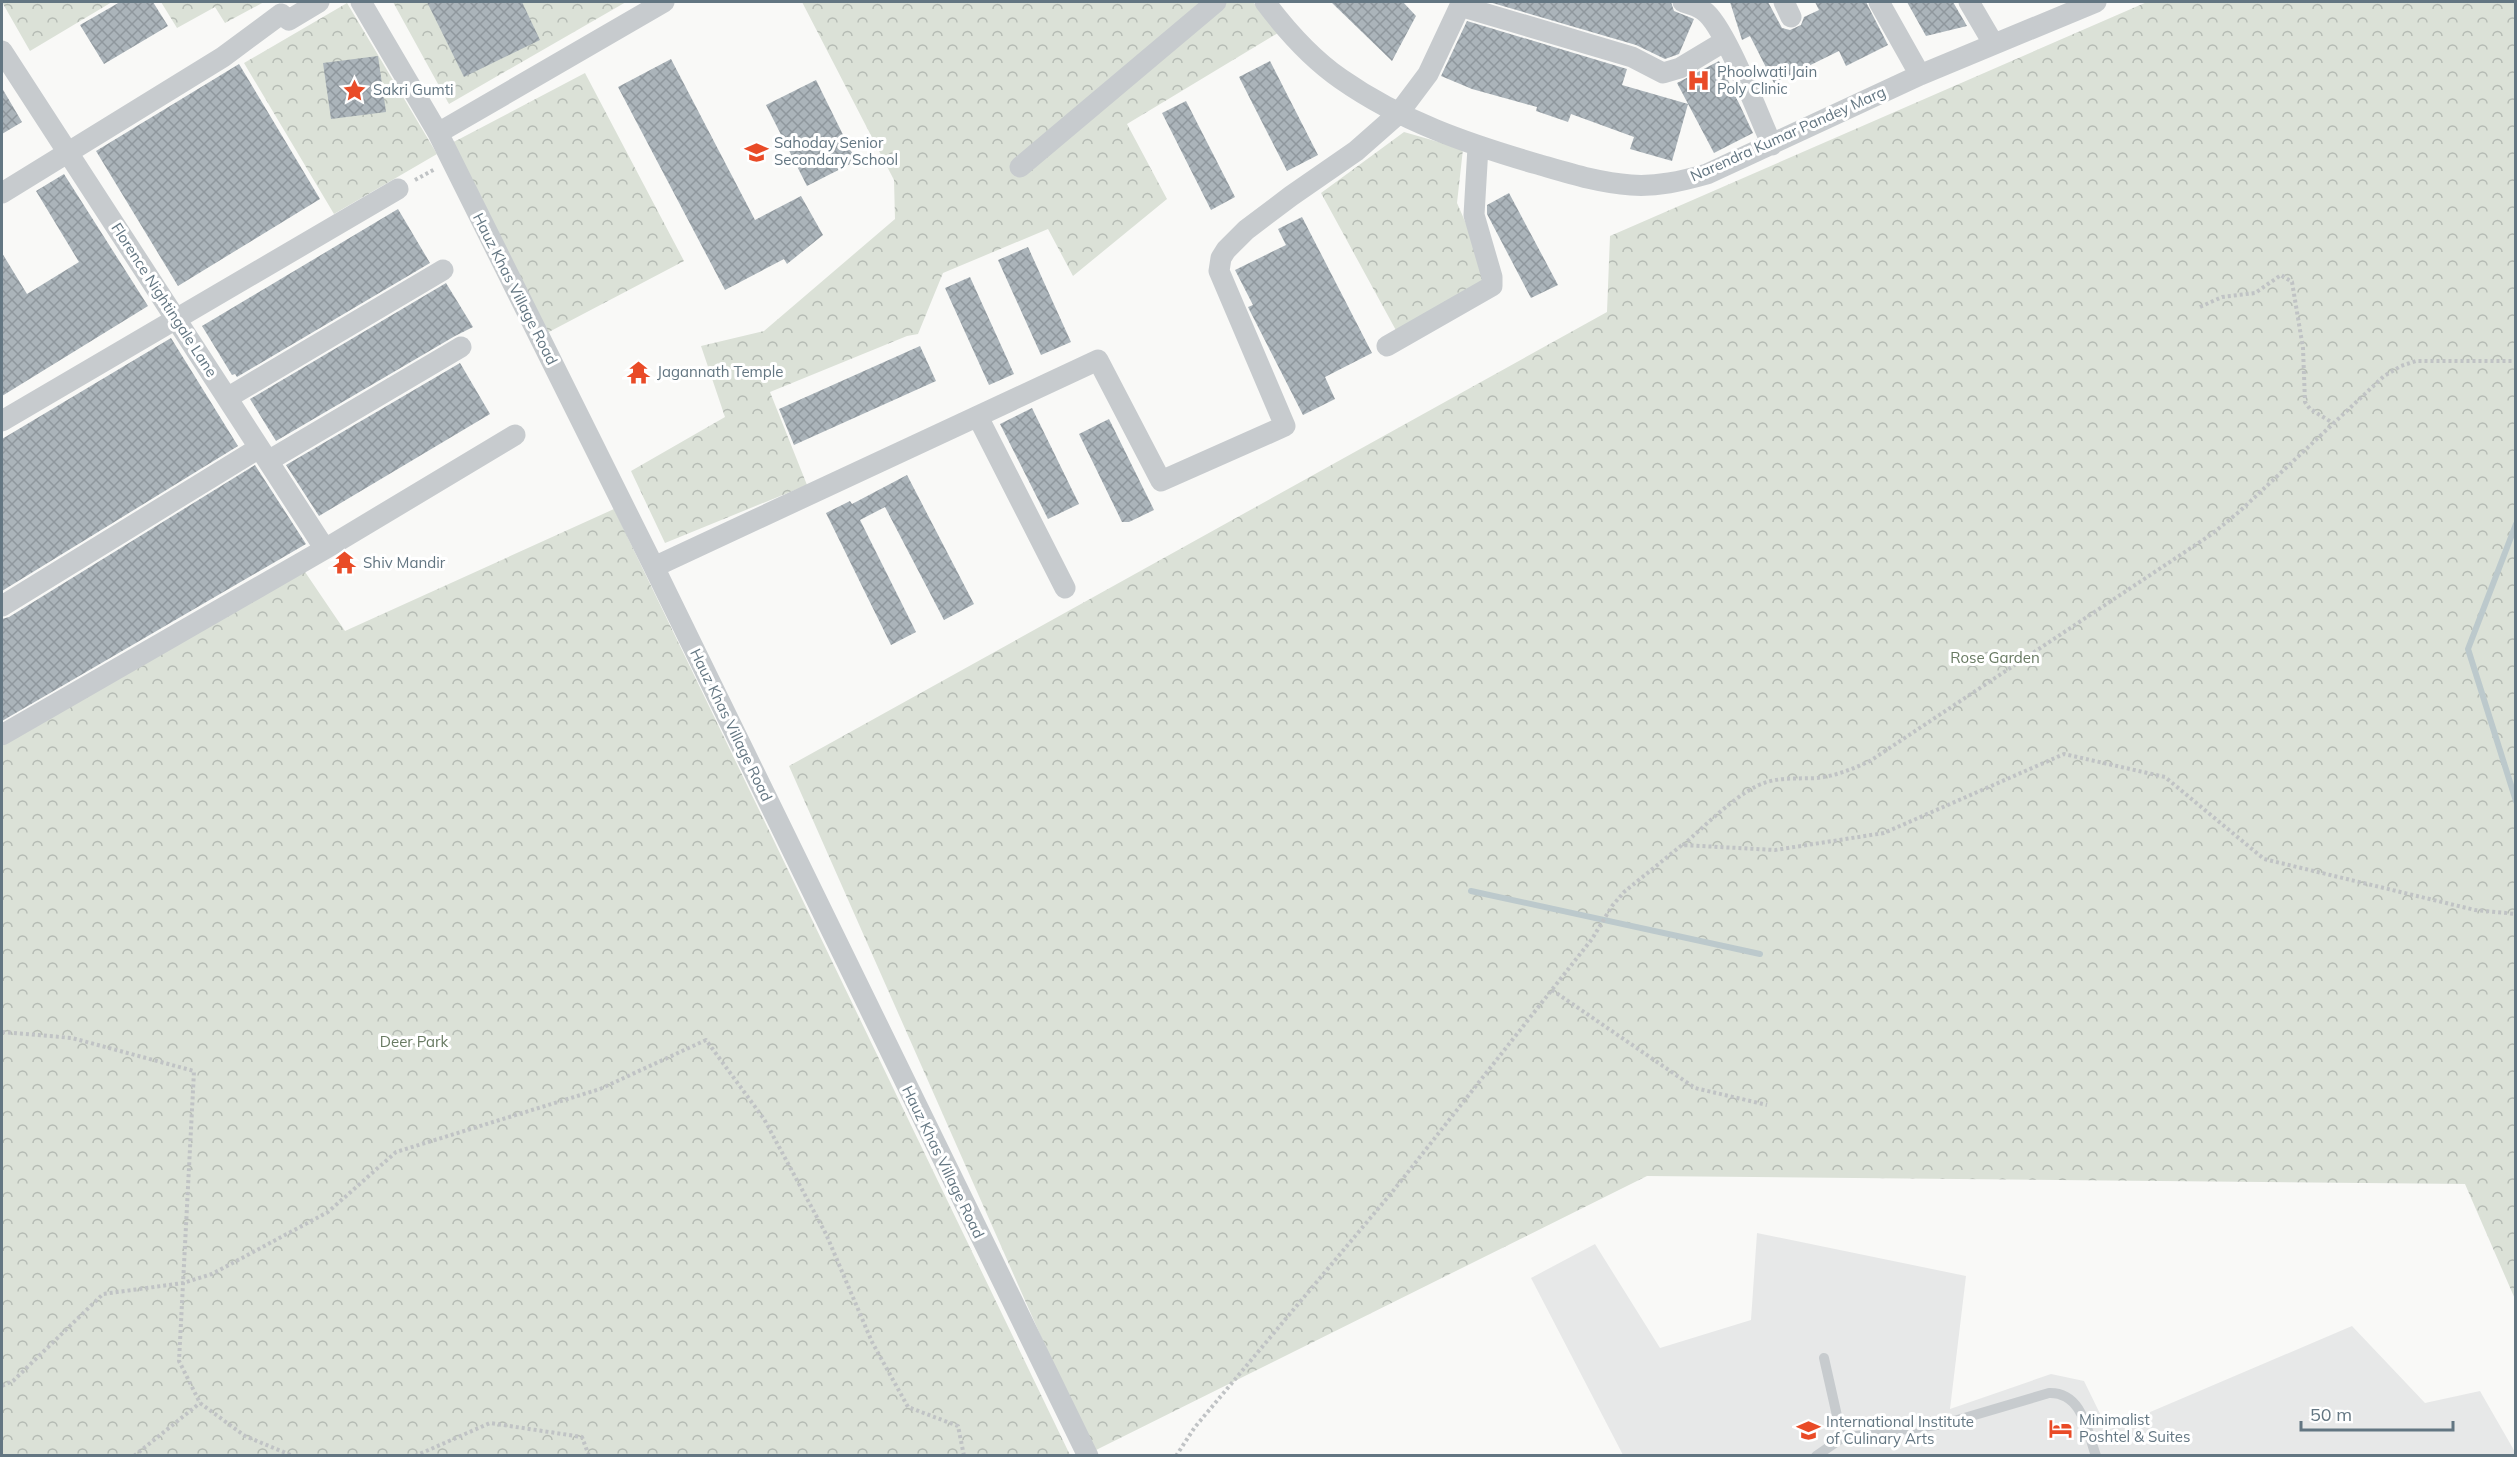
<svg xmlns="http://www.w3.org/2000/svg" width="2517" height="1457" viewBox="0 0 2517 1457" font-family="Mulish,sans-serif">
<defs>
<pattern id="park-crowns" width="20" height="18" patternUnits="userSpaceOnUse" patternTransform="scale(1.5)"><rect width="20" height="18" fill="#dbe1d7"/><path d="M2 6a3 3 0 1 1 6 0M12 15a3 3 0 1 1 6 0" fill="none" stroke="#b5bbb4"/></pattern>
<pattern id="building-cross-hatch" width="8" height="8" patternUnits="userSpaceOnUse" patternTransform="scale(1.5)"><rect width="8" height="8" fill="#abb4ba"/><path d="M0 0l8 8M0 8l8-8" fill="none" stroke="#8f979d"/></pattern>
</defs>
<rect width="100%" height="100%" fill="#f9f9f7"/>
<path fill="#e7e8e8" d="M 1757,1233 L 1966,1276 L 1950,1409 L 2051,1374 L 2084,1381 L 2108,1430 L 2352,1326 L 2425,1403 L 2480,1391 L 2515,1452 L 2515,1455 L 1623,1455 L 1531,1278 L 1595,1244 L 1660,1348 L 1751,1320 Z"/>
<path fill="url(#park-crowns)" d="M 2,2 L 112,2 L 30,51 Z
M 161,2 L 264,2 L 225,23 L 215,7 L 177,28 Z
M 393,2 L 626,2 L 449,104 Z
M 802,2 L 1253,2 L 1278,33 L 1127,124 L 1167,199 L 1073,276 L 1048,229 L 943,273 L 918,334 L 907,336 L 770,392 L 807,485 L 665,543 L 631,471 L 725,417 L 701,346 L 764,331 L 895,219 L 894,180 Z
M 2147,2 L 2515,2 L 2515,1299 L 2465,1184 L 1647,1176 L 1092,1452 L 789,766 L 1607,312 L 1610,236 Z
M 347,3 L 437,154 L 334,214 L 244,63 Z
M 585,73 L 684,261 L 547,333 L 448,145 Z
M 1404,132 L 1463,149 L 1457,203 L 1495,290 L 1404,345 L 1321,193 Z
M 614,509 L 1070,1455 L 2,1456 L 2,746 L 301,566 L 345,631 Z"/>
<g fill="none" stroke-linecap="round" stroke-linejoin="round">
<path stroke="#bcc9cc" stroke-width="6" d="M 2516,524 L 2468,649 L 2516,801
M 1471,891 L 1760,954"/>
</g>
<path fill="url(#building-cross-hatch)" d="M 120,2 L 153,2 L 168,26 L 104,64 L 80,25 Z
M 427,2 L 522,2 L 540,40 L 464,77 Z
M 1331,2 L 1403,2 L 1416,16 L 1392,61 Z
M 1489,2 L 1671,2 L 1674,11 L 1694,19 L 1679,54 L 1665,59 L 1636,45 Z
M 1730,2 L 1768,2 L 1782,28 L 1790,30 L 1801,25 L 1804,17 L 1819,10 L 1815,2 L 1866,2 L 1888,45 L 1846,66 L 1839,51 L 1774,83 L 1750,36 L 1742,40 Z
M 1907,2 L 1953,2 L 1967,26 L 1926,36 Z
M 1467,21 L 1627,69 L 1622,85 L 1688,104 L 1672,161 L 1630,149 L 1634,137 L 1571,114 L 1568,122 L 1536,111 L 1537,107 L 1472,89 L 1441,76 Z
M 378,56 L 386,112 L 331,119 L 323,63 Z
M 671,59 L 755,220 L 801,196 L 823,235 L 787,264 L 784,259 L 725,290 L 618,87 Z
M 1270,61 L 1318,155 L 1287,171 L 1239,77 Z
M 1719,61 L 1753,133 L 1714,153 L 1677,83 Z
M 239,64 L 320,199 L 178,286 L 96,151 Z
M 816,80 L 856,161 L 807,186 L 766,105 Z
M 2,88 L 22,122 L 2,134 Z
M 1186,101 L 1235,197 L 1211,210 L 1162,113 Z
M 64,174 L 148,306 L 2,396 L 2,253 L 27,294 L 79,262 L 36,191 Z
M 1509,193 L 1558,285 L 1531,298 L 1487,214 L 1487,205 Z
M 398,209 L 430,263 L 237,377 L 235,374 L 232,375 L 202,326 Z
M 1302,217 L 1372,353 L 1325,377 L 1335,399 L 1303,415 L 1252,315 L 1248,307 L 1253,305 L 1235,270 L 1286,245 L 1278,229 Z
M 1028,247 L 1071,342 L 1041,355 L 998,260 Z
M 970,277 L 1014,374 L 989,385 L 945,288 Z
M 446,283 L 473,327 L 455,336 L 276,441 L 250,399 Z
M 171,338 L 238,446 L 2,591 L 2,439 Z
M 920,346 L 936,381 L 794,445 L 779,409 Z
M 460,363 L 490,414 L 319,516 L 286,465 Z
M 1032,408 L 1079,504 L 1048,519 L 1000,424 Z
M 1109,419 L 1154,510 L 1129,522 L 1122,522 L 1079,434 Z
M 255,465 L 306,544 L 2,721 L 2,619 L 9,617 Z
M 907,475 L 974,604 L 944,620 L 885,507 L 860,520 L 916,632 L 891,645 L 826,513 L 850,501 L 852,504 Z"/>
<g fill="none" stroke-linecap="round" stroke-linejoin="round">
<path stroke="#c0c3c5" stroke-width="4" stroke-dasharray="3 3" stroke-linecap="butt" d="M 415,180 L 435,169
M 2200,307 L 2222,297 L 2255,293 L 2281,275 L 2292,282 L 2303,348 L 2305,402 L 2310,409 L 2333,423
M 1683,845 C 1704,827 1741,789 1767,782 C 1784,777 1800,779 1817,778 C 1835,776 1853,769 1870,761 L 2212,534 L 2240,511 L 2384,376 L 2401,366 L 2416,361 L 2516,361
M 1552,990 L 1695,1088 L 1767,1105
M 2,1032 L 72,1038 L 194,1071 L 179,1361 L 200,1403 L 245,1436 L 293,1456
M 2,1386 L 13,1381 L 103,1294 L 183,1283 L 212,1274 L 328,1212 L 396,1152 L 600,1089 L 706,1040 L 764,1119 L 826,1234 L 872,1342 L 908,1407 L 958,1426 L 964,1456
M 134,1456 L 200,1403
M 415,1456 L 490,1423 L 582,1437 L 589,1456
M 1176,1456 L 1195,1427 L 1393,1191 L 1592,939 L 1612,906 L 1624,892 L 1682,845 L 1775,850 L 1884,833 L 2064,754 L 2165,777 L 2264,859 L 2475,910 L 2516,914"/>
<path stroke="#c7cbce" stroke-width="10" d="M 1824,1358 L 1842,1438
M 1816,1456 L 1842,1438 L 1944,1424 L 2049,1393 C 2082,1392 2087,1430 2096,1456"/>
<path stroke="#c7cbce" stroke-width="21" d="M 361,2 L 438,133 L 654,567 L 1088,1456
M 1265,2 C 1286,30 1312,59 1341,79 C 1401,121 1468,144 1537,164 C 1568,173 1599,183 1631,185 C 1657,187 1682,181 1707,174 L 1920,75 L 2096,2
M 1683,2 C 1690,4 1698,6 1704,11 C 1725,26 1759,117 1772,145
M 1784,2 L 1791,17
M 1879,2 L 1920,75
M 1969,2 L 1993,43
M 281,14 L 289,20 L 319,2
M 2,51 L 325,549
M 438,133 L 664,2
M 1020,167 L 1216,2
M 2,193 L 223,57 L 281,14
M 1387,346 L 1492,286 L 1492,277 L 1474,215 L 1478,147
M 227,398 L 443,270
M 978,417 L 1065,588
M 2,421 L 398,189
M 268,461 L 461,347
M 654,567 L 1098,360 L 1161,481 L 1285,426 L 1219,271 L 1221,258 L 1226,250 L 1246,230 L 1291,196 L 1356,151 L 1398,114 L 1428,74 L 1459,8 L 1463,7 L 1632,57 L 1663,73 L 1680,68 L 1725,41
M 2,606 L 259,448
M 2,735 L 325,549 L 515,435"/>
</g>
<defs>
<symbol id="hospital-bare" viewBox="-9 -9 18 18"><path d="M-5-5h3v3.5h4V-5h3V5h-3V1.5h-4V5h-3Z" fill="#e94b27" stroke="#fff" stroke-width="2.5" paint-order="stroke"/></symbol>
<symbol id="sight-bare" viewBox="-9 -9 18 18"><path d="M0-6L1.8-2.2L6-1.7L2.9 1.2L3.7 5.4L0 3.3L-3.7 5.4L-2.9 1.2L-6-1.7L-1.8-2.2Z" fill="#e94b27" stroke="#fff" stroke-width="2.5" paint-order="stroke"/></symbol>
<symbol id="school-bare" viewBox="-9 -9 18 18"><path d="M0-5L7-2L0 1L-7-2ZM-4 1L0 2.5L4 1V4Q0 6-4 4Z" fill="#e94b27" stroke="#fff" stroke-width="2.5" paint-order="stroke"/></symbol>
<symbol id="temple-bare" viewBox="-9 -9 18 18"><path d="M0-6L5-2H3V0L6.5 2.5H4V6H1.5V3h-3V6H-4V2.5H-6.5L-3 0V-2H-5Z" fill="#e94b27" stroke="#fff" stroke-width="2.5" paint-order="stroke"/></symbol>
<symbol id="hotel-bare" viewBox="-9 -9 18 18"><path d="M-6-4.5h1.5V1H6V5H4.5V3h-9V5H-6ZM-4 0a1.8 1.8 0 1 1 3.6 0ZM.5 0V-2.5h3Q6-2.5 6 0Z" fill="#e94b27" stroke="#fff" stroke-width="2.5" paint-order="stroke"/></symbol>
<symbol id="university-bare" viewBox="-9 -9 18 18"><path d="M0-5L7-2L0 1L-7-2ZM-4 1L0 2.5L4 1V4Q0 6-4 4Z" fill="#e94b27" stroke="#fff" stroke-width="2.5" paint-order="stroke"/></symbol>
</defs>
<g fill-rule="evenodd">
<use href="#hospital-bare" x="1682" y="64" width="33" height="33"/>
<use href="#sight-bare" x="338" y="74" width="33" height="33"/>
<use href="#school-bare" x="740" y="136" width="33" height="33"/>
<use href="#temple-bare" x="622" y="356" width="33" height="33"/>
<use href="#temple-bare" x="328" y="546" width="33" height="33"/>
<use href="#hotel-bare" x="2044" y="1412" width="33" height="33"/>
<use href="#university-bare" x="1792" y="1414" width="33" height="33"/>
</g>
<g text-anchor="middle" stroke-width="6" stroke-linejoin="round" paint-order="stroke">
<g font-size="15" fill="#637682" stroke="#fff" text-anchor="start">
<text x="1717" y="77">Phoolwati Jain<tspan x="1717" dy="17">Poly Clinic</tspan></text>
<text x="373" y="95">Sakri Gumti</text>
<text x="774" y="148">Sahoday Senior<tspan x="774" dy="17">Secondary School</tspan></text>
<text x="657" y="377">Jagannath Temple</text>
<text x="363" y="568">Shiv Mandir</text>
<text x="2079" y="1425">Minimalist<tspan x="2079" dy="17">Poshtel &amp; Suites</tspan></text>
<text x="1826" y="1427">International Institute<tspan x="1826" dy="17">of Culinary Arts</tspan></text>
</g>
<g font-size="15" fill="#637682" stroke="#fff">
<text transform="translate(1788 134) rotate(-24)" y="5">Narendra Kumar Pandey Marg</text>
<text transform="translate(515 289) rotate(63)" y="5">Hauz Khas Village Road</text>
<text transform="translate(164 300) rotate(57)" y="5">Florence Nightingale Lane</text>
<text transform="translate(731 725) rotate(64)" y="5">Hauz Khas Village Road</text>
<text transform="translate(943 1162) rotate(64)" y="5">Hauz Khas Village Road</text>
</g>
<g font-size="15" fill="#687a62" stroke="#fff">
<text x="1995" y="663">Rose Garden</text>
<text x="414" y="1047">Deer Park</text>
</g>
</g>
<rect width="2517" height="1457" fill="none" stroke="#637682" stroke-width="6"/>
<path d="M2301 1421v9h152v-9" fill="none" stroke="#637682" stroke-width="3"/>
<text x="2310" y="1421" font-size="18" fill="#637682" stroke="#ffffff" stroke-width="4.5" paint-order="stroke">50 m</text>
</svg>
